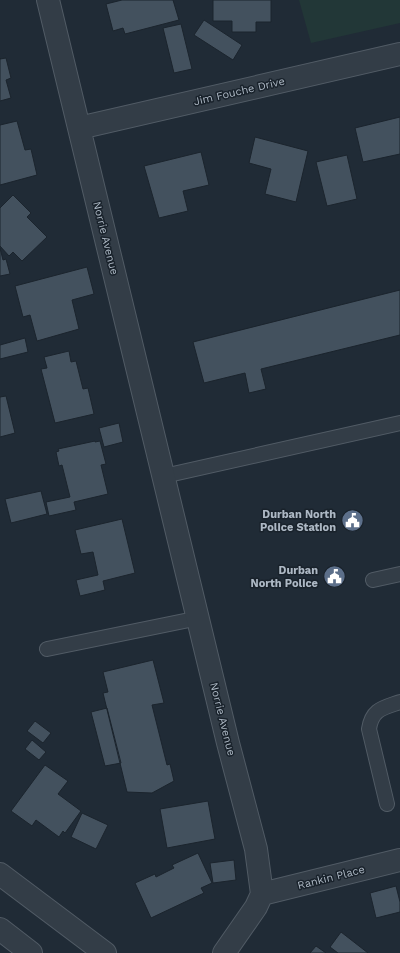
<svg xmlns="http://www.w3.org/2000/svg" width="400" height="953" viewBox="0 0 400 953" font-family="'Work Sans',sans-serif">
<rect width="100%" height="100%" fill="#202b36"/>
<path fill="#223737" d="M 299,0 L 400,0 L 400,23 L 311,43 Z"/>
<path fill="#43515e" stroke="#1b242d" d="M 122,0 L 173,0 L 179,20 L 125,34 L 123,28 L 113,31 L 106,4 Z
M 213,0 L 271,0 L 271,22 L 256,22 L 256,32 L 232,32 L 232,21 L 213,21 Z
M 204,20 L 242,45 L 233,60 L 194,35 Z
M 181,24 L 192,69 L 174,73 L 163,28 Z
M 0,58 L 0,59 L 6,58 L 11,78 L 6,80 L 11,98 L 0,101 Z
M 400,117 L 400,154 L 363,162 L 355,128 Z
M 17,121 L 25,150 L 31,149 L 37,175 L 0,185 L 0,125 Z
M 255,137 L 308,151 L 296,202 L 265,194 L 271,169 L 249,163 Z
M 201,152 L 209,185 L 183,191 L 188,211 L 159,218 L 144,166 Z
M 347,155 L 357,199 L 327,206 L 316,162 Z
M 13,195 L 31,213 L 27,217 L 47,237 L 22,261 L 13,252 L 9,256 L 0,246 L 0,208 Z
M 0,248 L 3,260 L 6,259 L 10,274 L 0,276 Z
M 87,267 L 94,294 L 72,300 L 79,329 L 37,341 L 30,315 L 23,317 L 15,286 Z
M 400,290 L 400,335 L 261,369 L 266,389 L 249,393 L 245,373 L 204,383 L 193,342 Z
M 25,338 L 28,352 L 0,359 L 0,345 Z
M 69,351 L 71,362 L 76,361 L 83,389 L 88,388 L 94,414 L 55,423 L 41,369 L 47,368 L 44,357 Z
M 6,396 L 15,433 L 0,437 L 0,397 Z
M 119,423 L 123,442 L 104,447 L 99,428 Z
M 95,441 L 95,442 L 100,441 L 106,464 L 101,465 L 108,494 L 74,502 L 76,510 L 49,516 L 46,502 L 70,497 L 62,465 L 59,466 L 56,452 L 59,451 L 58,449 Z
M 41,491 L 47,514 L 11,523 L 5,499 Z
M 122,519 L 135,573 L 103,581 L 105,590 L 80,596 L 76,580 L 98,575 L 93,552 L 81,554 L 75,530 Z
M 153,660 L 164,703 L 152,705 L 167,765 L 170,764 L 174,781 L 152,793 L 127,792 L 103,693 L 108,692 L 103,672 Z
M 107,708 L 121,763 L 105,766 L 91,712 Z
M 35,721 L 51,733 L 43,743 L 27,731 Z
M 32,740 L 46,752 L 39,760 L 25,749 Z
M 45,765 L 68,781 L 58,794 L 81,811 L 65,833 L 63,831 L 59,837 L 36,820 L 32,826 L 11,811 Z
M 208,801 L 215,839 L 167,848 L 160,809 Z
M 82,813 L 108,825 L 96,849 L 71,837 Z
M 198,853 L 212,883 L 201,888 L 204,893 L 151,918 L 135,883 L 155,874 L 156,877 L 174,868 L 172,865 Z
M 234,860 L 236,880 L 213,883 L 210,863 Z
M 396,886 L 400,902 L 400,912 L 376,918 L 370,893 Z
M 341,932 L 368,953 L 338,953 L 330,947 Z
M 316,946 L 326,953 L 310,953 Z"/>
<g fill="none" stroke-linecap="round" stroke-linejoin="round">
<defs>
<path id="service" d="M 164,476 L 400,423
M 373,580 L 400,574
M 47,649 L 199,618
M 387,804 L 369,729 C 372,709 383,708 400,702"/>
<path id="minor" d="M 48,0 L 228,743 L 256,849 L 262,894 L 256,907 L 224,953
M 79,128 L 400,54
M 0,874 L 105,953
M 262,894 L 400,860
M 0,929 L 31,953"/>
</defs>
<use href="#service" stroke="#515b65" stroke-width="16"/>
<use href="#minor" stroke="#515b65" stroke-width="24"/>
<use href="#service" stroke="#333d47" stroke-width="14"/>
<use href="#minor" stroke="#333d47" stroke-width="22"/>
</g>
<defs>
<symbol id="civic-disc" viewBox="-11 -11 22 22"><circle r="9.5" fill="#5c6f8a" stroke="#19222b"/><path d="M-.6-6.5H3V-4.5H.6V-3L4-1V1h2V6H-6V1h2V-1L-.6-3ZM-1.2 2.5V6h2.4V2.5Z" fill="#fff"/></symbol>
</defs>
<g fill-rule="evenodd">
<use href="#civic-disc" x="340" y="508" width="25" height="25"/>
<use href="#civic-disc" x="322" y="564" width="25" height="25"/>
</g>
<g text-anchor="middle" stroke-width="3" stroke-linejoin="round" paint-order="stroke">
<g font-size="11" fill="#adb8c4" stroke="#19222b">
<text transform="translate(239 91) rotate(-13)" y="4">Jim Fouche Drive</text>
<text transform="translate(106 238) rotate(76)" y="4">Norrie Avenue</text>
<text transform="translate(223 719) rotate(76)" y="4">Norrie Avenue</text>
<text transform="translate(331 877) rotate(-14)" y="4">Rankin Place</text>
</g>
<g font-size="11" font-weight="bold" fill="#adb8c4" stroke="#19222b" text-anchor="end">
<text x="336" y="518">Durban North<tspan x="336" dy="13">Police Station</tspan></text>
<text x="318" y="574">Durban<tspan x="318" dy="13">North Police</tspan></text>
</g>
</g>
</svg>
